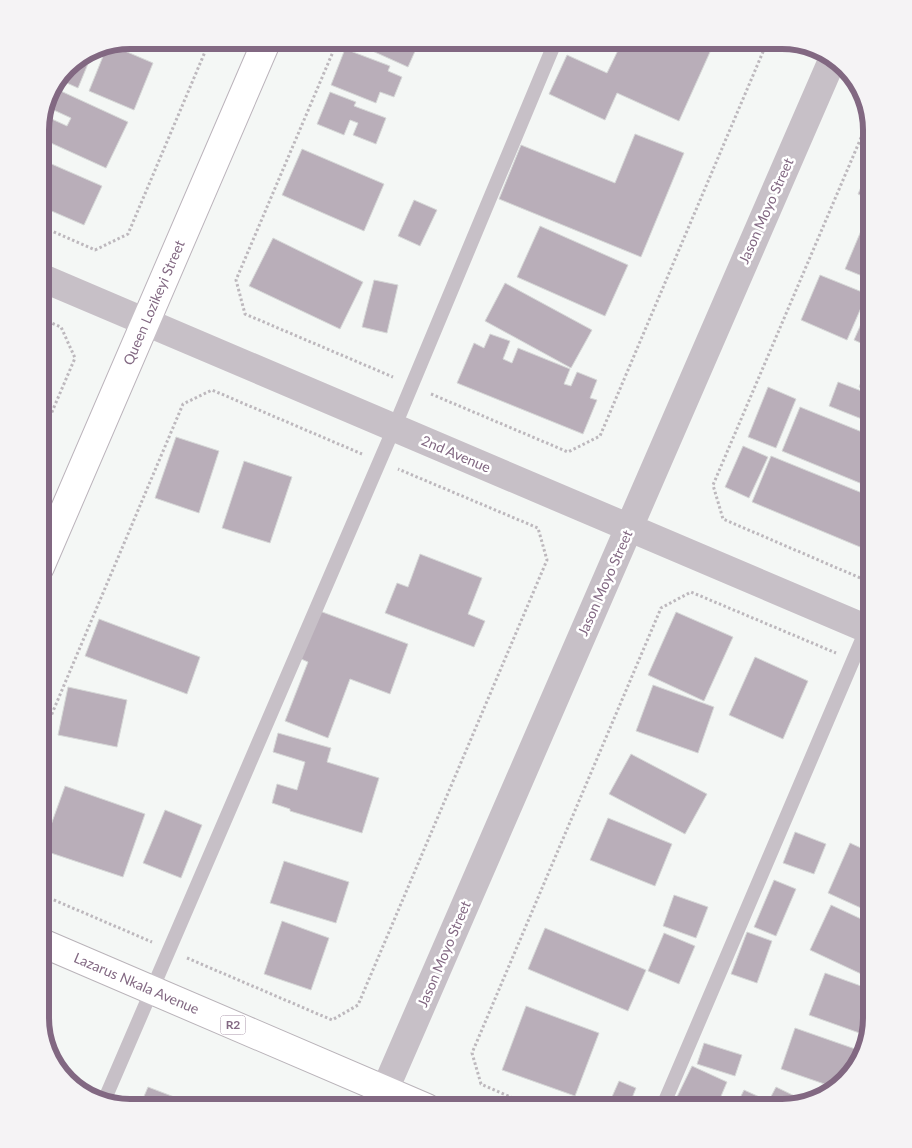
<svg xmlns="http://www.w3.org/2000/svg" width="912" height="1148" viewBox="0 0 912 1148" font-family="Lato,sans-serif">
<rect width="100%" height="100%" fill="#f4f7f5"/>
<path fill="#b9aeb9" stroke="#d6d8d7" d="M 132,40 L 161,40 L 156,51 Z
M 348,40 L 420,40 L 408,67 Z
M 623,40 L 684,40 L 710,52 L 679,121 L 617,93 L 605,120 L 549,94 L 567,55 L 607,73 Z
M 113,46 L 153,63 L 134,110 L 89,91 L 106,49 Z
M 345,49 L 390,66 L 388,71 L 402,77 L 394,97 L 380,92 L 376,103 L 331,85 Z
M 92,54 L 78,88 L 58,79 L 71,63 Z
M 52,87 L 128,122 L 106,168 L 40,138 L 43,115 L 67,126 L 71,118 L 45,106 Z
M 330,92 L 356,102 L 354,106 L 386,118 L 376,144 L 353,135 L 358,123 L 350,120 L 344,135 L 317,124 Z
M 635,134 L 684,153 L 641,257 L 499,199 L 521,145 L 615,183 Z
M 302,149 L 384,184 L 364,231 L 282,195 Z
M 40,159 L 102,186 L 84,225 L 40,206 Z
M 872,162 L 872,201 L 858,194 Z
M 414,200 L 437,210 L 420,246 L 398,236 Z
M 871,207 L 872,208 L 872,280 L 845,269 Z
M 540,226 L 628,265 L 605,316 L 517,277 Z
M 273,238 L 363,282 L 340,329 L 249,286 Z
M 820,275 L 867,294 L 847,340 L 801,320 Z
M 374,280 L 398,285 L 387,333 L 362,327 Z
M 505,283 L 592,330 L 571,368 L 485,321 Z
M 871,301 L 872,302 L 872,348 L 854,340 Z
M 490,334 L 510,341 L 503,359 L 512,363 L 518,348 L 570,369 L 564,384 L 571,386 L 577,372 L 597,380 L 590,398 L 597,400 L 583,434 L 457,383 L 474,343 L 484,348 Z
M 872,355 L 872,393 L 859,387 Z
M 838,382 L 872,395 L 872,423 L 829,406 Z
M 768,387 L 796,399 L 776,448 L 748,437 Z
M 800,407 L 872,436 L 872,488 L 782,451 Z
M 176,437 L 219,451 L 199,513 L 155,498 Z
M 743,446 L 768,457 L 749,498 L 725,487 Z
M 771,456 L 872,497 L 872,552 L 752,502 Z
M 244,461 L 292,477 L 270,543 L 222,528 Z
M 420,554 L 482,578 L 468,614 L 485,621 L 474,647 L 385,613 L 397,583 L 408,587 Z
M 317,610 L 408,644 L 390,694 L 350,679 L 328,738 L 285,721 L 308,662 L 299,658 Z
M 676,612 L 733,637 L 704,701 L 648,675 Z
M 99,619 L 200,657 L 187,694 L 85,656 Z
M 755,657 L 808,681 L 783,739 L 729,715 Z
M 653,685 L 714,707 L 698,753 L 636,731 Z
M 68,687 L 127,700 L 117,747 L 58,735 Z
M 278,733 L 331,748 L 327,762 L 379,778 L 362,833 L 290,811 L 290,809 L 272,803 L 277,784 L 297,790 L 305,762 L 273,752 Z
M 631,754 L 707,794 L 685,834 L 609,794 Z
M 65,786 L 145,814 L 123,877 L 42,850 Z
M 165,810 L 202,825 L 181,878 L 143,863 Z
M 608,818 L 672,844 L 655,886 L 590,860 Z
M 795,832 L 826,844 L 814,874 L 783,863 Z
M 850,843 L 872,853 L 872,913 L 828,893 Z
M 284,861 L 349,882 L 336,923 L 270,903 Z
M 774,880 L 796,889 L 776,936 L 754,927 Z
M 674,895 L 708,907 L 696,938 L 663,926 Z
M 831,905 L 872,924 L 872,979 L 810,950 Z
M 282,921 L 329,938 L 311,990 L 264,974 Z
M 545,928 L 646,970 L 628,1011 L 528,969 Z
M 747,932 L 772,941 L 757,983 L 731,974 Z
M 664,933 L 695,946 L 679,984 L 648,971 Z
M 825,973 L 872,990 L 872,1016 L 865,1035 L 809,1015 Z
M 526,1006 L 599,1033 L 575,1096 L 502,1070 Z
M 795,1028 L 858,1050 L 849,1074 L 836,1088 L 781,1069 Z
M 704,1043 L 742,1055 L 735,1076 L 697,1064 Z
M 692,1066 L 727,1082 L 716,1108 L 697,1108 L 676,1099 Z
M 619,1081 L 636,1088 L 628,1108 L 607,1108 Z
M 148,1087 L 203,1108 L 139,1108 Z
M 776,1087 L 805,1101 L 782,1108 L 765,1108 Z
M 744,1090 L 764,1099 L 760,1108 L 735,1108 Z"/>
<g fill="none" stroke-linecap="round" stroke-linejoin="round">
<defs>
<g id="secondary">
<path id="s1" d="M 40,567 L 267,40"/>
</g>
<g id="highway">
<path id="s2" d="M 40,942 L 427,1108"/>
</g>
</defs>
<use href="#secondary" stroke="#bbb3bb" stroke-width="30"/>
<use href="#highway" stroke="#b9b3b9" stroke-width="30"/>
<path stroke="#bdb8bd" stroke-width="3" stroke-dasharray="2.5 2.5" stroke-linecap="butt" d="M 338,40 L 236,280 L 245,314 L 393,377
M 869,119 L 713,485 L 723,519 L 872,583
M 40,226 L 95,250 L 128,234 L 210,40
M 431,394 L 568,452 L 600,436 L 768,40
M 40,440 L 75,358 L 61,327 L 40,318
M 40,742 L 183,404 L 212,390 L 362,454
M 40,894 L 152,942
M 187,958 L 332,1020 L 358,1005 L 547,560 L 538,528 L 398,469
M 536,1108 L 481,1084 L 472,1053 L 661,608 L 691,592 L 836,653"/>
<path stroke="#c7c0c7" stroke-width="14" d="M 104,1101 L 394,428 L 556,40
M 662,1108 L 872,616"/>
<path stroke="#c7c0c7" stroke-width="28" d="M 40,277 L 872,631
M 377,1108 L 833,58"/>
<use href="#secondary" stroke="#fff" stroke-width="28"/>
<use href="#highway" stroke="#fff" stroke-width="28"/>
</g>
<g text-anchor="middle" stroke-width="5" stroke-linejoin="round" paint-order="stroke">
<rect fill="#fff" stroke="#a895a8" stroke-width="1" x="220.5" y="1015.5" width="25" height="19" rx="4"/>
<g font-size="12" font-weight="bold" fill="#826882">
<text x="233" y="1029">R2</text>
</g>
<g font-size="14" fill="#826882" stroke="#fff">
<text transform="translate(766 211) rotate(-66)" y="5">Jason Moyo Street</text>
<text dy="5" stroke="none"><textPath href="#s1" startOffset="288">Queen Lozikeyi Street</textPath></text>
<text transform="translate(456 454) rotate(23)" y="5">2nd Avenue</text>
<text transform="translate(605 583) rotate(-66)" y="5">Jason Moyo Street</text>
<text transform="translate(444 954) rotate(-67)" y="5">Jason Moyo Street</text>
<text dy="5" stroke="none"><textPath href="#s2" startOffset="105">Lazarus Nkala Avenue</textPath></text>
</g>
</g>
<path d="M0 0H912V1148H0ZM130 49H782A81 81 0 0 1 863 130V1018A81 81 0 0 1 782 1099H130A81 81 0 0 1 49 1018V130A81 81 0 0 1 130 49Z" fill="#f5f3f5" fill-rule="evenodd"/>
<path fill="none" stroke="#826882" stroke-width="6" d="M130 49H782A81 81 0 0 1 863 130V1018A81 81 0 0 1 782 1099H130A81 81 0 0 1 49 1018V130A81 81 0 0 1 130 49Z"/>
</svg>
